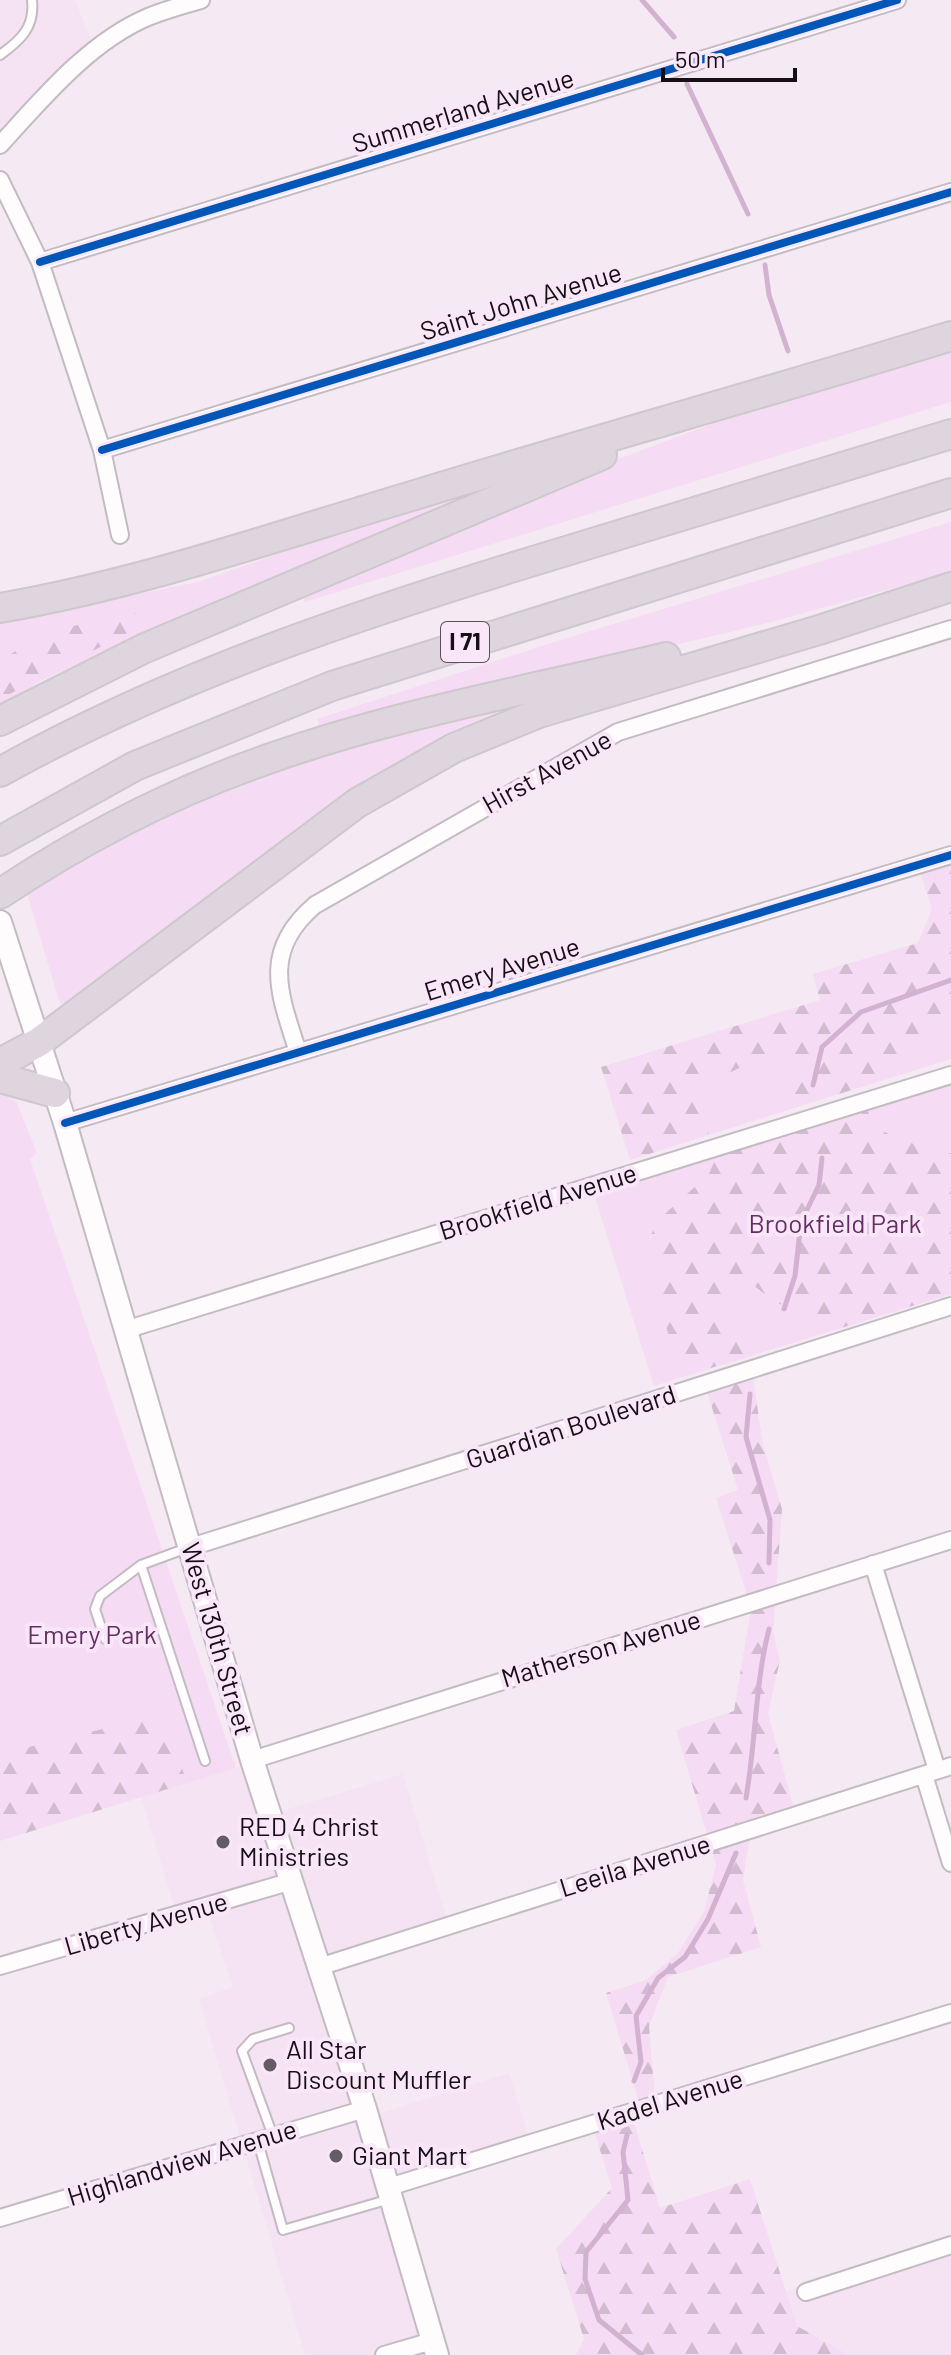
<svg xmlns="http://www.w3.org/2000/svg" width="951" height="2355" viewBox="0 0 951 2355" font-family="Barlow,sans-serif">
<defs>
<pattern id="forest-firs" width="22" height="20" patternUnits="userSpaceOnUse" patternTransform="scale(2)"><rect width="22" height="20" fill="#f5dbf3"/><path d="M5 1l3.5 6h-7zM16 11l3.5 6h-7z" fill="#d1bbcf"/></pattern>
</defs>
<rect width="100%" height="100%" fill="#f5eaf4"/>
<path fill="#f5e2f3" d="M 0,0 L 75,0 L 99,59 L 0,153 Z
M 248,1764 L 265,1816 L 403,1774 L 450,1929 L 329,1971 L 375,2115 L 509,2073 L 529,2137 L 381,2184 L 433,2355 L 305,2355 L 199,1999 L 233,1987 L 208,1913 L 179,1922 L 141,1797 Z
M 951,2239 L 951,2355 L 849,2355 L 797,2326 L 786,2291 Z"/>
<path fill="#f5dbf3" d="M 951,348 L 951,402 L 305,602 L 301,591 L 576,475 L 741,413 Z
M 472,486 L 475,494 L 121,643 L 39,682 L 0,707 L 0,622 L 198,582 Z
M 951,522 L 951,572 L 775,621 L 321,730 L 317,719 L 551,643 Z
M 600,681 L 345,800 L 242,872 L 79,998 L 60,1004 L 26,890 L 188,802 L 337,749 Z
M 951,1010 L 951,1059 L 884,1080 L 903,1045 Z
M 769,1053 L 796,1057 L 791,1088 L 797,1107 L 709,1135 L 695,1089 Z
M 951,1082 L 951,1294 L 654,1386 L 594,1194 Z
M 0,1091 L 16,1101 L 37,1153 L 30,1159 L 236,1768 L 187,1783 L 164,1714 L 0,1754 Z"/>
<path fill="url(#forest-firs)" d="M 136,613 L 131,631 L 0,699 L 0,663 C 36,631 89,621 136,613 Z
M 951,862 L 951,1010 L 903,1045 L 884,1080 L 797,1107 L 791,1088 L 796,1057 L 769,1054 L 695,1089 L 709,1135 L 630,1160 L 601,1067 L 820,1000 L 813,974 L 918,943 L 932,909 L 920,872 Z
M 866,1108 L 877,1129 L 931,1151 L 951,1153 L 951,1294 L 831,1331 L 811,1312 L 776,1303 L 753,1285 L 727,1289 L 722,1302 L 746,1357 L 682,1377 L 660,1308 L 657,1274 L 648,1245 L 656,1222 L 709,1174 L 717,1155 Z
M 753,1378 L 763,1445 L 782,1509 L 773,1633 L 780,1660 L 768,1714 L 793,1805 L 753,1818 L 743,1880 L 761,1947 L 668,1977 L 649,2026 L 655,2099 L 640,2105 L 606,1993 L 646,1980 L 678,1953 L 704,1911 L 716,1865 L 676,1730 L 734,1711 L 751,1608 L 716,1498 L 738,1490 L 707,1392 Z
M 164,1714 L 187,1783 L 0,1841 L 0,1754 Z
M 632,2116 L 660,2208 L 750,2179 L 797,2326 L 849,2355 L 576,2355 L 584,2339 L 556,2249 L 612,2188 L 593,2128 Z"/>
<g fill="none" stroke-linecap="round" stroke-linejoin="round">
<path stroke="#d3b1d1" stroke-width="5" d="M 642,0 L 674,37
M 687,84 L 748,214
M 765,265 L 769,295 L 788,351
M 813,1085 L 822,1047 L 861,1012 L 951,980
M 784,1309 L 795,1276 L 801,1222 L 819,1185 L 822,1158
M 750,1394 L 746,1437 L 770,1520 L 769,1563
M 746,1798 C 756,1741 755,1684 769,1629
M 634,2081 L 641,2062 L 636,2016 L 658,1978 L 685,1957 L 708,1919 L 736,1853
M 627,2135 L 623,2152 L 628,2200 L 586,2252 L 585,2279 L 599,2320 L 642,2355"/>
<defs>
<path id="lane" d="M 0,55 C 21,40 35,27 32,0
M 187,1548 L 141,1565 L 205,1761
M 105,1639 L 95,1609 L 100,1596 L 141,1565
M 273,2136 L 242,2051 L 253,2039 L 289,2028
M 258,2142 L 283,2230 L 390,2199"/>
<path id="street" d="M 0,145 C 42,99 89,42 148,17 C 165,10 183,5 201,0
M 0,180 L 40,262 L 102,450 L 120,535
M 40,262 L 897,0
M 102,450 L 951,192
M 298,1052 C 279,993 261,951 315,905 L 618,732 L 951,629
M 65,1123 L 951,855
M 125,1330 L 951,1075
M 191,1547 L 951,1306
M 873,1564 L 937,1770
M 252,1760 L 951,1540
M 924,1775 L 951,1863
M 0,1966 L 292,1881
M 319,1967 L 951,1766
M 389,2187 L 951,2013
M 0,2218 L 365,2109
M 806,2292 L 951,2245
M 384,2355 L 432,2341"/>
<path id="secondary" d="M 0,922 L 65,1123 L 252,1760 L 365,2109 L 437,2355"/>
<path id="highway" d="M 0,608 C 143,583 277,536 415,495 C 594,440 773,391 951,336
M 0,721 L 145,648 L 602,455
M 0,772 C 178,673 368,611 563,552 C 692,513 822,473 951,434
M 0,841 L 135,766 L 332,686 L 951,493
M 0,894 C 84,838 175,791 271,758 C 399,713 535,689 666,657
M 0,1063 L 39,1042 L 357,803 L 454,748 L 539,713 L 819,630 L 951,587
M 0,1078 L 55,1093"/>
</defs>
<use href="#lane" stroke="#c3bbc2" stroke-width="12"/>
<use href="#street" stroke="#c3bbc2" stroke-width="20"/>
<use href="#secondary" stroke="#c3bbc2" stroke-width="26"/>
<use href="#highway" stroke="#ccc8cc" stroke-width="32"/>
<use href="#lane" stroke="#fefcfd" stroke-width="8"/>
<use href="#street" stroke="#fefcfd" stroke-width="16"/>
<use href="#secondary" stroke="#fefcfd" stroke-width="22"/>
<use href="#highway" stroke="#ded5de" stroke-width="28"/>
<defs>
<path id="cycleway" d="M 40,262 L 897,0
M 102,450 L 951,192
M 65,1123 L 951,855"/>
</defs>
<use href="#cycleway" stroke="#f9e6f8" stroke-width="13"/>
<use href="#cycleway" stroke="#0057b8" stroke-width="8"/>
</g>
<g fill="#635c63" stroke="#f9e6f8" stroke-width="3">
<circle cx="223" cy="1842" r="8"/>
<circle cx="270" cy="2065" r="8"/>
<circle cx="336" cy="2156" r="8"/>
</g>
<g text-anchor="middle" stroke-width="8" stroke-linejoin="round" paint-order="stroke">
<rect fill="#f9e6f8" stroke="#595059" stroke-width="2" x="441" y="622" width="48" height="40" rx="6"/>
<g font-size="24" font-weight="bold" fill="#150f15">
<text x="465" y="650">I 71</text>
</g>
<g font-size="26" fill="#150f15" stroke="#f9e6f8">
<text transform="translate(463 111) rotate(-17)" y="9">Summerland Avenue</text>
<text transform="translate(521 302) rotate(-17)" y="9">Saint John Avenue</text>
<text transform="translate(547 772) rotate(-29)" y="9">Hirst Avenue</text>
<text transform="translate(502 969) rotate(-17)" y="9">Emery Avenue</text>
<text transform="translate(538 1202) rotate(-17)" y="9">Brookfield Avenue</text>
<text transform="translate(571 1427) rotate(-18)" y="9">Guardian Boulevard</text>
<text transform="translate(217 1639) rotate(74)" y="9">West 130th Street</text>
<text transform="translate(601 1649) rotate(-17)" y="9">Matherson Avenue</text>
<text transform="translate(635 1866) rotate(-17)" y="9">Leeila Avenue</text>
<text transform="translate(146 1924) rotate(-16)" y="9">Liberty Avenue</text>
<text transform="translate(670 2100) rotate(-17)" y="9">Kadel Avenue</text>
<text transform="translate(182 2163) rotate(-17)" y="9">Highlandview Avenue</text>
</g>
<g font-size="26" fill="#632e62" stroke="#f9e6f8">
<text x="835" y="1233">Brookfield Park</text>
<text x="92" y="1644">Emery Park</text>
</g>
<g font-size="26" fill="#150f15" stroke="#f9e6f8" text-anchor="start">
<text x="239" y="1836">RED 4 Christ<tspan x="239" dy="30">Ministries</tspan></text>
<text x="286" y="2059">All Star<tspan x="286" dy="30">Discount Muffler</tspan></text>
<text x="352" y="2165">Giant Mart</text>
</g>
</g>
<path d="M663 68v12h132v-12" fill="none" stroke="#150f15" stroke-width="4"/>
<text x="675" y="68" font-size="24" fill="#150f15" stroke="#f9e6f8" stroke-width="6" paint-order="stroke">50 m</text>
</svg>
